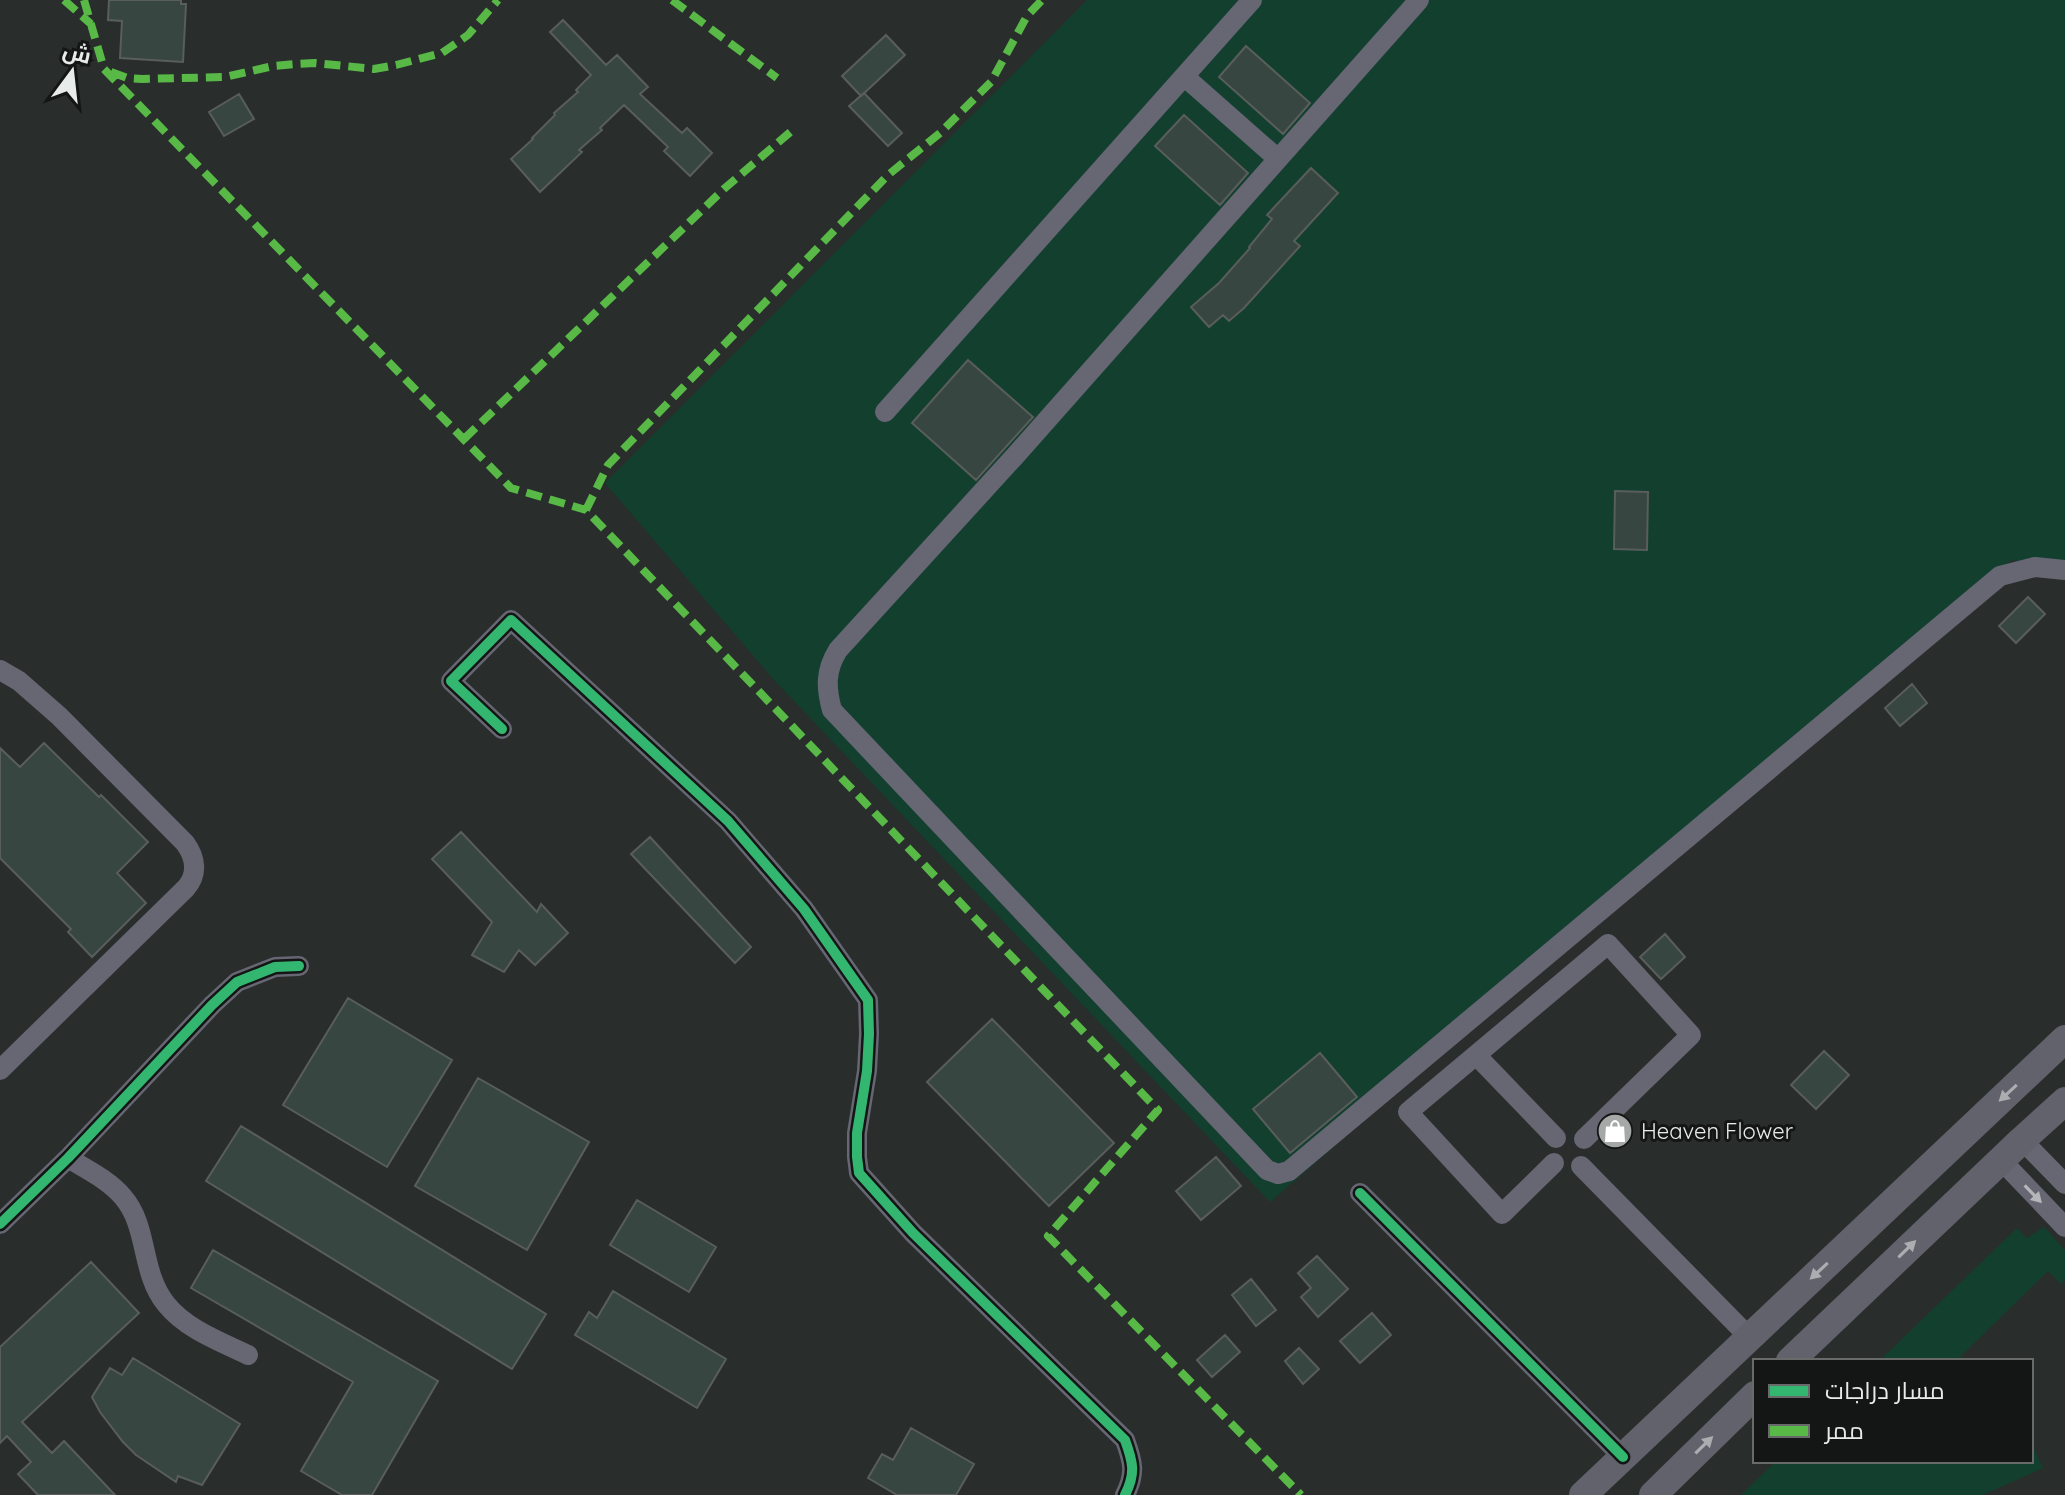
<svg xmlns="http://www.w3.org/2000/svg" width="2065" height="1495" viewBox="0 0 2065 1495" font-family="Quicksand,Cairo,sans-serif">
<rect width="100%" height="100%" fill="#292e2c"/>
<path fill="#133f2f" d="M 1087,0 L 2065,0 L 2065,573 L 2012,560 L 1270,1202 L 775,681 L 605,483 Z
M 2044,1227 L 2065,1250 L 2065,1280 L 2061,1284 L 2048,1271 L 1956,1361 L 1879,1361 L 2017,1228 L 2027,1238 Z
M 2034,1449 L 2043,1468 L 1983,1495 L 1741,1495 L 1776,1461 L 2031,1461 L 2031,1450 Z"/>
<path fill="#374641" stroke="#595d5c" stroke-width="2" d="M 109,0 L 181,0 L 181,4 L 186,4 L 183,62 L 120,58 L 122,21 L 108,20 Z
M 563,20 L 606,65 L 617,55 L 648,87 L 640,94 L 682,133 L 687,128 L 712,153 L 690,176 L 664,151 L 668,147 L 624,105 L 600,128 L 602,130 L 579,150 L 582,152 L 540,192 L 511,159 L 533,139 L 532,138 L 555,115 L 554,113 L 578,92 L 576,90 L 591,75 L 550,32 Z
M 886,35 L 905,55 L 861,96 L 842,76 Z
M 1246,46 L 1310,103 L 1283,134 L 1219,77 Z
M 864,93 L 902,133 L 888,146 L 849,106 Z
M 239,94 L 254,119 L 224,136 L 209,112 Z
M 1184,115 L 1248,173 L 1220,205 L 1155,146 Z
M 1311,168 L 1338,193 L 1294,241 L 1300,246 L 1244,308 L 1229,321 L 1223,315 L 1209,327 L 1191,307 L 1219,283 L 1250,248 L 1249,247 L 1272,219 L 1267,215 Z
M 968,360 L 1033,417 L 976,480 L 912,423 Z
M 1615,491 L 1648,492 L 1647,550 L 1614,549 Z
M 2028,597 L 2045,614 L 2016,643 L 1999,626 Z
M 1912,684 L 1927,703 L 1900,726 L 1885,708 Z
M 44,743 L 99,797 L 101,795 L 148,842 L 117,873 L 146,903 L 92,957 L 68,932 L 71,929 L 0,858 L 0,748 L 20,767 Z
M 461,832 L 537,912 L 541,904 L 568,933 L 535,965 L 519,950 L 504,972 L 472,955 L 492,922 L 432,859 Z
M 650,837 L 751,947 L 735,963 L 631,854 Z
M 1665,934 L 1685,957 L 1661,979 L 1640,957 Z
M 348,998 L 452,1060 L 387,1167 L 283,1105 Z
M 992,1019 L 1114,1143 L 1049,1206 L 927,1082 Z
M 1824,1051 L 1849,1075 L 1816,1109 L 1791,1085 Z
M 1320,1053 L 1357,1097 L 1290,1153 L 1253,1109 Z
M 478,1078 L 589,1142 L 527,1250 L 415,1186 Z
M 241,1126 L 546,1314 L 512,1369 L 206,1181 Z
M 1216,1157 L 1241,1186 L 1201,1220 L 1176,1191 Z
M 637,1200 L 716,1247 L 689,1292 L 610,1245 Z
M 213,1250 L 438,1381 L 372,1495 L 342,1495 L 301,1471 L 353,1382 L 191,1288 Z
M 1317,1256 L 1348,1289 L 1318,1317 L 1301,1297 L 1311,1288 L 1298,1273 Z
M 91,1262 L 139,1313 L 22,1422 L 52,1453 L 64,1441 L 115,1495 L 38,1495 L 18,1474 L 31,1462 L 7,1436 L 0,1443 L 0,1347 Z
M 1251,1279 L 1276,1310 L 1256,1326 L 1232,1295 Z
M 613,1291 L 726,1359 L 697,1408 L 575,1335 L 589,1312 L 597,1318 Z
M 1372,1313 L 1391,1335 L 1360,1363 L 1340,1341 Z
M 1225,1335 L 1240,1352 L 1212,1377 L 1197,1360 Z
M 1299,1348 L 1319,1369 L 1303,1384 L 1285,1361 Z
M 133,1358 L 240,1424 L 202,1485 L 178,1476 L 176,1482 L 136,1455 L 123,1442 L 100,1412 L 92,1397 L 110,1368 L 122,1375 Z
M 911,1428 L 974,1464 L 956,1495 L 897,1495 L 868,1478 L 882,1454 L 893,1460 Z"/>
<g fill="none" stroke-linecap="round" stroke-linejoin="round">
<path stroke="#676673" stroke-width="20" d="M 1419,0 L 1015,456 L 838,650 C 825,671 826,688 832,710 L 1267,1170 L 1278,1174 L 1289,1171 L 2000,576 L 2035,567 L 2065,570
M 1185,77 L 1278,159
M 885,412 L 1252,0
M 0,670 L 19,681 L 59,716 L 185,843 C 196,858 198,874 186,888 L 0,1070
M 502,729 L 451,681 L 511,620 L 728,821 L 804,909 L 868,1000 L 869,1034 L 867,1071 L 857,1133 L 857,1157 L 859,1173 L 913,1233 L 1125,1440 C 1133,1462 1136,1473 1125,1495
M 1476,1055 L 1408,1112 L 1502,1214 L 1554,1163
M 1556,1138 L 1476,1055 L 1608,944 L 1691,1035 L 1584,1139
M 2022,1140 L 2065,1184
M 68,1158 C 86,1169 109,1180 123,1197 C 149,1227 140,1272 166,1304 C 186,1329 219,1341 248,1355
M 2001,1160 L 2065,1227
M 1581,1166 L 1749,1337
M 1360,1193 L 1623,1457
M 0,1224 L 68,1158 L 212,1005 L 237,982 L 275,967 L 299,966"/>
<path stroke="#61626b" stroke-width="28" d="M 1790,1361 L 2022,1140 L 2065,1101
M 1583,1495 L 2065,1039
M 1653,1495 L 1755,1395"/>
<path stroke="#58b947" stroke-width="8" stroke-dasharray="16 8" stroke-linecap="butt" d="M 64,0 L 91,24
M 84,0 L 104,69 L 511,488 L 586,510 L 1158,1110 L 1048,1236 L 1301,1495
M 672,0 L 777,78
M 111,72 L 127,78 L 142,79 L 225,77 L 273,66 L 296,64 L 315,63 L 374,69 L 396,65 L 442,53 L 468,35 L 498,0
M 464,439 L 725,188 L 795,128
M 586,510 L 608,465 L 888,175 L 940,133 L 991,82 L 1027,16 L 1042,0"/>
<defs>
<path id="cycleway" d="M 502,729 L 451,681 L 511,620 L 728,821 L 804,909 L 868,1000 L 869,1034 L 867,1071 L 857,1133 L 857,1157 L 859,1173 L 913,1233 L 1125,1440 C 1133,1462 1136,1473 1125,1495
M 1360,1193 L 1623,1457
M 0,1224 L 68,1158 L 212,1005 L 237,982 L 275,967 L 299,966"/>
</defs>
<use href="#cycleway" stroke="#131615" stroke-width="15"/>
<use href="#cycleway" stroke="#33b770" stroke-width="10"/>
</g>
<defs><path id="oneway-solid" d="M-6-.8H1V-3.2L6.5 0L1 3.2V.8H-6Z" transform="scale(2)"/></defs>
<g fill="#abadb0">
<use href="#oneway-solid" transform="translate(2008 1093) rotate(137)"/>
<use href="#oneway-solid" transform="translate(1907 1249) rotate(-44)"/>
<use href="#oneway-solid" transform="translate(1819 1271) rotate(137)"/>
<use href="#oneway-solid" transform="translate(1704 1445) rotate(-44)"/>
</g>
<use fill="#b4b6ba" href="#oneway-solid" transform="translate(2033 1194) rotate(46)"/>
<defs>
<symbol id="shop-disc" viewBox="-11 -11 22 22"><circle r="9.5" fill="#a4a9a7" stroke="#131615"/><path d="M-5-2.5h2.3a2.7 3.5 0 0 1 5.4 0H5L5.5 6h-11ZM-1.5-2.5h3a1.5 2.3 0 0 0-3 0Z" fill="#fff"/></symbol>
</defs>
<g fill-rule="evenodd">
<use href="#shop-disc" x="1595" y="1111" width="40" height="40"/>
</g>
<g text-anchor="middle" stroke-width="6" stroke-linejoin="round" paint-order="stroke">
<g font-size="22" fill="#e7ebe9" stroke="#131615" text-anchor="start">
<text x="1641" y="1139">Heaven Flower</text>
</g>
</g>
<rect x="1753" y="1359" width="280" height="104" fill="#131615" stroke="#686b6a" stroke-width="2"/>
<rect x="1769" y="1385" width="40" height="12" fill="#33b770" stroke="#686b6a" stroke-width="2"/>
<text x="1825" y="1399" font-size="24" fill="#e7ebe9">مسار دراجات</text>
<rect x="1769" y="1425" width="40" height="12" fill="#58b947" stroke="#686b6a" stroke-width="2"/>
<text x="1825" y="1439" font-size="24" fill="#e7ebe9">ممر</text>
<g transform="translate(72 72) rotate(15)" stroke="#131615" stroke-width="6" paint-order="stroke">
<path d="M0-6L14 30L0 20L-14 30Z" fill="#e7ebe9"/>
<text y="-12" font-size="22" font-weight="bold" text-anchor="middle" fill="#e7ebe9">ش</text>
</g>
</svg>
